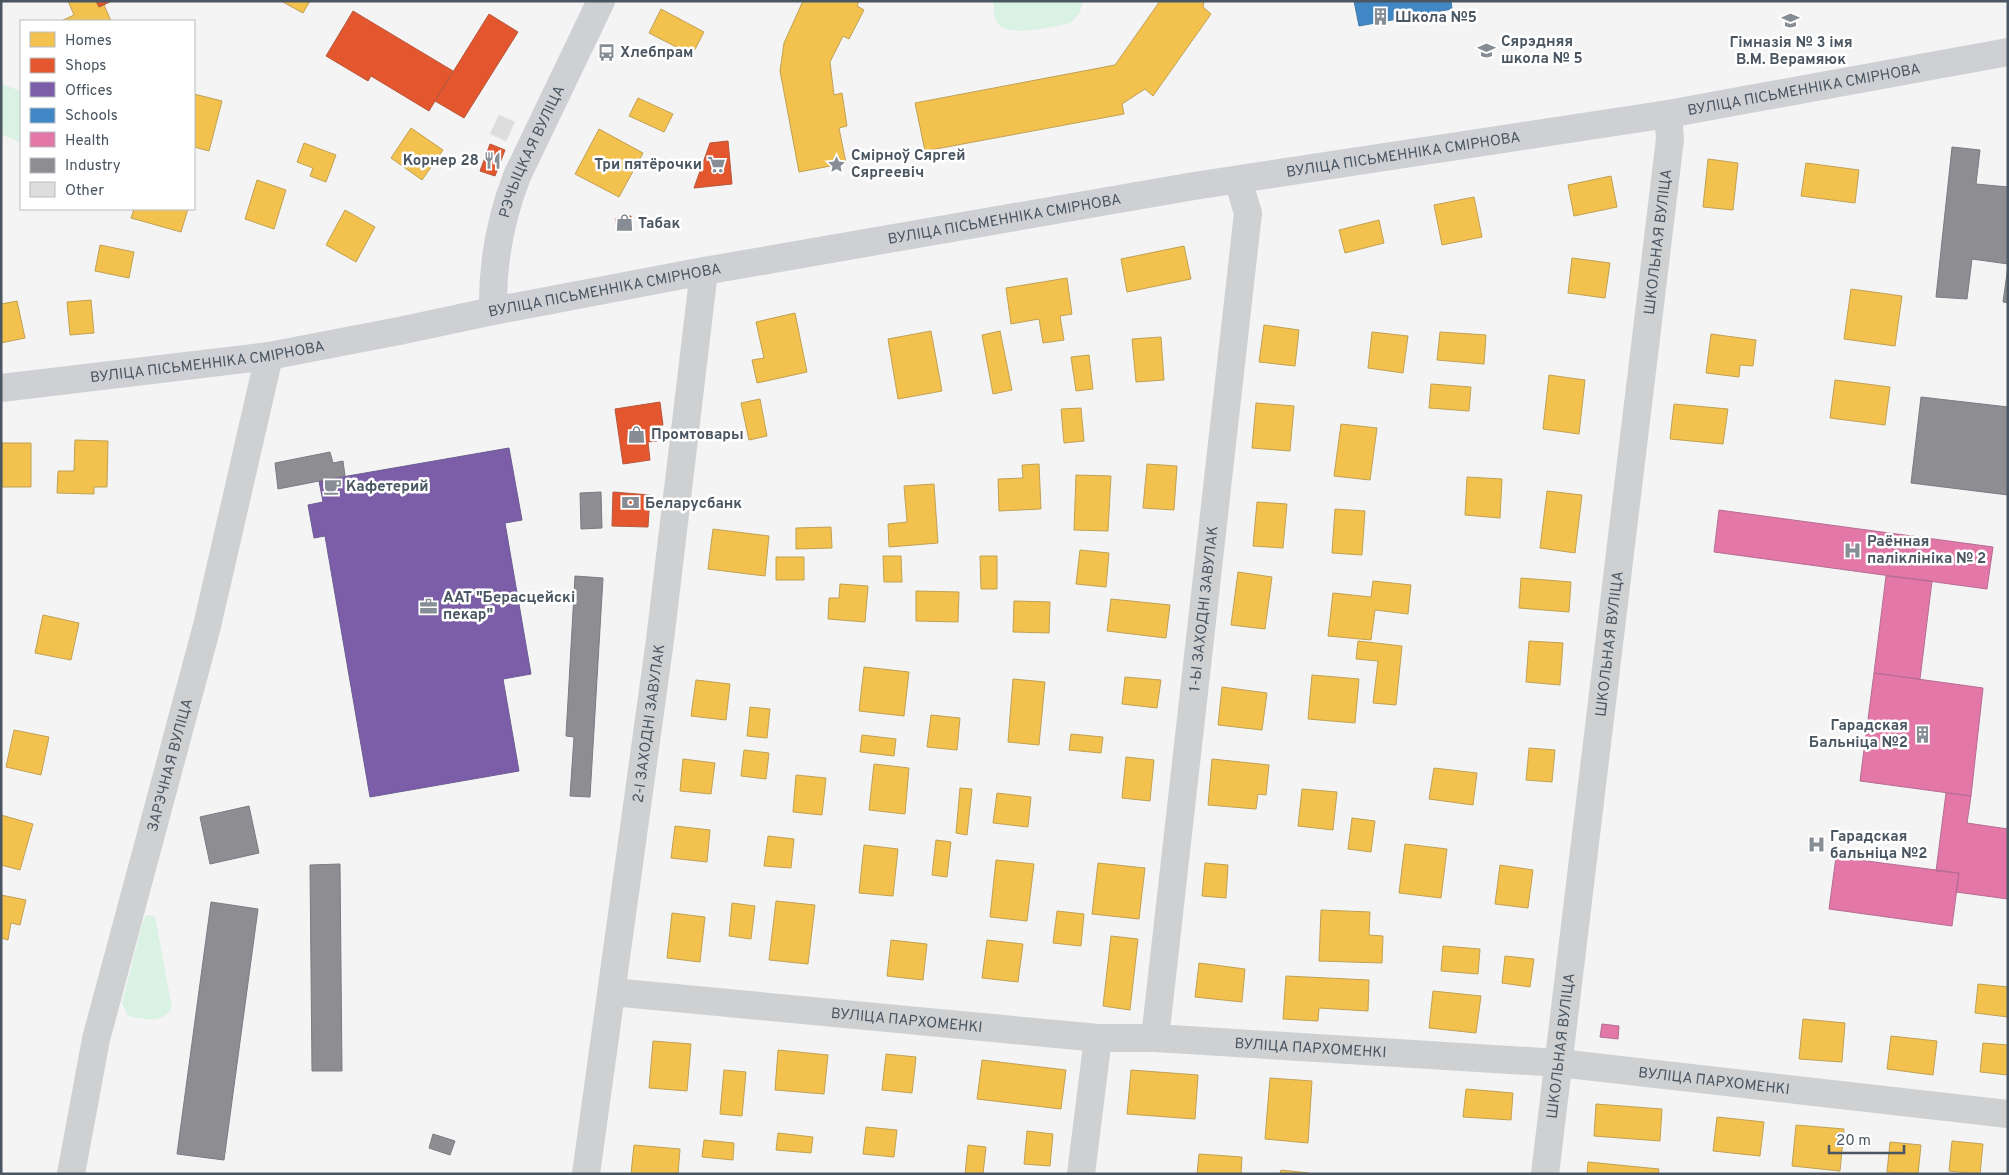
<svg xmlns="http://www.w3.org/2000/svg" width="2009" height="1175" viewBox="0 0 2009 1175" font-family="Overpass,sans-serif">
<rect width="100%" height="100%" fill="#f4f4f4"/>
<path fill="#d9f2e3" d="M 993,1 L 1083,1 L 1080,12 L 1071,23 C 1054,26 1006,40 996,21 C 994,16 994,7 993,1 Z
M 1,84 L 21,91 L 21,143 L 1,134 Z
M 146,915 L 155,916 L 172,1008 C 159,1025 147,1019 128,1016 L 122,1003 L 142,925 Z"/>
<path fill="#f2c14e" stroke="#c0a154" d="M 68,1 L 96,1 L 99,7 L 104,5 L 111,21 L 61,21 L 74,15 Z
M 281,1 L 310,1 L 303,13 Z
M 803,1 L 859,1 L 857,6 L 864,10 L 849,39 L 843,36 L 830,62 L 834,95 L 842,93 L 847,126 L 839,128 L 846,163 L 799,172 L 780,71 L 784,43 Z
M 1160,1 L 1204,1 L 1203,7 L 1211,14 L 1153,96 L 1145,89 L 1122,104 L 1124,114 L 925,151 L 915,103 L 1115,65 Z
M 661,9 L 704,32 L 692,55 L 649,33 Z
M 194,94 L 222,101 L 209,151 L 194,147 Z
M 638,98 L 673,114 L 664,132 L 629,116 Z
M 411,128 L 443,150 L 422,180 L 391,158 Z
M 599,129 L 643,153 L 619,197 L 575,174 Z
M 304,143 L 336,155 L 326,182 L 310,176 L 313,168 L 297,162 Z
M 1708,159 L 1738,163 L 1733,210 L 1703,207 Z
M 1806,163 L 1859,170 L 1855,203 L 1801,196 Z
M 1611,176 L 1617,207 L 1574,216 L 1568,185 Z
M 257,180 L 286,190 L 274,229 L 245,219 Z
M 1474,197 L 1482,237 L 1442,245 L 1434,205 Z
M 134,209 L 188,209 L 181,232 L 131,218 Z
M 345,210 L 375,227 L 356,262 L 326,245 Z
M 1379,220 L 1384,243 L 1345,253 L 1339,230 Z
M 100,245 L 134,252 L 129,278 L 95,271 Z
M 1184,246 L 1191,279 L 1127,292 L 1121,259 Z
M 1572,258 L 1610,263 L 1605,298 L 1568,293 Z
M 1067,278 L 1072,314 L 1060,316 L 1064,340 L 1043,343 L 1039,319 L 1011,324 L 1006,288 Z
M 1851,289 L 1902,296 L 1895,346 L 1844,339 Z
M 91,300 L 94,333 L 70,335 L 67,302 Z
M 17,301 L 25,338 L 1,343 L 1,304 Z
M 795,313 L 807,372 L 757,383 L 752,360 L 764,358 L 756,322 Z
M 1264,325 L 1299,330 L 1295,366 L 1259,362 Z
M 931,331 L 942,391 L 898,399 L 888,339 Z
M 1000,331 L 1012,390 L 993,394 L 982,335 Z
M 1372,332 L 1408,336 L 1403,373 L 1368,368 Z
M 1440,332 L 1486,335 L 1484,364 L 1437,360 Z
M 1711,334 L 1756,340 L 1753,366 L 1740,365 L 1739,377 L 1706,373 Z
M 1161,337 L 1164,380 L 1136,382 L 1132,339 Z
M 1089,355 L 1093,389 L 1076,391 L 1071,357 Z
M 1549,375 L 1585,380 L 1579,434 L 1543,429 Z
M 1835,380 L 1890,387 L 1885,425 L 1830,418 Z
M 1431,384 L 1471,387 L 1469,411 L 1429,408 Z
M 760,399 L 767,436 L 749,440 L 741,403 Z
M 1256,403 L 1294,406 L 1290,451 L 1252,448 Z
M 1674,404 L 1728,409 L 1723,444 L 1670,439 Z
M 1081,408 L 1084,441 L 1064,443 L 1061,409 Z
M 1341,424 L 1377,428 L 1370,480 L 1334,476 Z
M 75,440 L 108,441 L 107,487 L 94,487 L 94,494 L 57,493 L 58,471 L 74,471 Z
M 2,443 L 31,443 L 31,487 L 2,487 Z
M 1039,464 L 1041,509 L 999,511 L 998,479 L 1023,478 L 1022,465 Z
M 1147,464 L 1177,466 L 1174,510 L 1143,508 Z
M 1076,475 L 1111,476 L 1108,531 L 1074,530 Z
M 1467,477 L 1502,479 L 1500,518 L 1465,515 Z
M 934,484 L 938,543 L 889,547 L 888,524 L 907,522 L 904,486 Z
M 1547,491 L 1582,495 L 1575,553 L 1540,548 Z
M 1257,502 L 1287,504 L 1283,548 L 1253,546 Z
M 1335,509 L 1365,511 L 1362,555 L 1332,553 Z
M 831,527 L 832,548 L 796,549 L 796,528 Z
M 713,529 L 769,536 L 765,576 L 708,569 Z
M 1080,550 L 1109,553 L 1106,587 L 1076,584 Z
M 883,556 L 901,556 L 902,582 L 884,582 Z
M 980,556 L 997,556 L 997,589 L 981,589 Z
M 776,557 L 804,557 L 804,580 L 776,580 Z
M 1238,572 L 1272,577 L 1265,629 L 1231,625 Z
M 1521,578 L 1571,582 L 1569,612 L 1519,608 Z
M 1373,581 L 1411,585 L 1408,614 L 1375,610 L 1371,640 L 1328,636 L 1333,593 L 1371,597 Z
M 840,584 L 868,586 L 865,622 L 828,619 L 829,598 L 839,598 Z
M 916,591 L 959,592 L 958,622 L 916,621 Z
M 1111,599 L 1170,605 L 1166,638 L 1107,631 Z
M 1014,601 L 1050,602 L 1049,633 L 1013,632 Z
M 43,615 L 79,623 L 71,660 L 35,653 Z
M 1358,641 L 1402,646 L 1396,705 L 1373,703 L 1378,661 L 1356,659 Z
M 1529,641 L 1563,643 L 1560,685 L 1526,682 Z
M 864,667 L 909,672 L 904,716 L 859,711 Z
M 1312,675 L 1359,679 L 1355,723 L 1308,719 Z
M 1125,677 L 1161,680 L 1157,708 L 1122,704 Z
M 1013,679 L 1045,682 L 1039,745 L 1008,742 Z
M 696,680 L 730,684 L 726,720 L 691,716 Z
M 1222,687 L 1267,693 L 1262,730 L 1218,725 Z
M 750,707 L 770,709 L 767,738 L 747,736 Z
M 931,715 L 960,718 L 957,750 L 927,747 Z
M 14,730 L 49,737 L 41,775 L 6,767 Z
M 1071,734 L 1103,737 L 1101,753 L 1069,750 Z
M 862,735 L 896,739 L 894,756 L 860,752 Z
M 1529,748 L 1555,750 L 1552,782 L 1526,780 Z
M 744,750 L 769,753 L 766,779 L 741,776 Z
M 1126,757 L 1154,760 L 1150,801 L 1122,798 Z
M 683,759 L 715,763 L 711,794 L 680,791 Z
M 1212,759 L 1269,765 L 1266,795 L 1258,794 L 1256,809 L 1208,805 Z
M 874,764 L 909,768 L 905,814 L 869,810 Z
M 1434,768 L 1477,773 L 1473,805 L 1429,799 Z
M 796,775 L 826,778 L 822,815 L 793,812 Z
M 960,788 L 972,789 L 967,835 L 956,833 Z
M 1302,789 L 1337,792 L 1333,830 L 1298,826 Z
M 997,793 L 1031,797 L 1028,827 L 993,823 Z
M 1,815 L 33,824 L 20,870 L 1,865 Z
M 1352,818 L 1375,821 L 1371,852 L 1348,849 Z
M 675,826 L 710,830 L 707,862 L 671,858 Z
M 768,836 L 794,839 L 791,868 L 764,866 Z
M 936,840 L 951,842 L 947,877 L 932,875 Z
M 1405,844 L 1447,849 L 1441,898 L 1399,893 Z
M 864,845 L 898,849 L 893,896 L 859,893 Z
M 996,860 L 1034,864 L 1027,921 L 990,917 Z
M 1098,863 L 1145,868 L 1139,919 L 1092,914 Z
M 1205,863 L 1228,865 L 1226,898 L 1202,896 Z
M 1500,865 L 1533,870 L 1528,908 L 1495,904 Z
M 1,895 L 26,900 L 20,925 L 11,923 L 8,940 L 1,938 Z
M 776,901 L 815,905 L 808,964 L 769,960 Z
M 732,903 L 755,906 L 751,939 L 729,936 Z
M 1321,910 L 1370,912 L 1369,935 L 1383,936 L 1382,963 L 1319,961 Z
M 1057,911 L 1084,914 L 1081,946 L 1053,943 Z
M 672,913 L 705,917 L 700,962 L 667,958 Z
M 1111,936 L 1138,939 L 1130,1010 L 1103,1006 Z
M 891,940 L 927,944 L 923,980 L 887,976 Z
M 987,940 L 1023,944 L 1018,982 L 982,978 Z
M 1443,946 L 1480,949 L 1478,974 L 1441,971 Z
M 1505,956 L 1534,959 L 1530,987 L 1502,983 Z
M 1199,963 L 1245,969 L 1242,1002 L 1195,997 Z
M 1286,976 L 1369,980 L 1368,1011 L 1319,1008 L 1318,1021 L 1283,1019 Z
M 1978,984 L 2008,987 L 2008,1017 L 1975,1013 Z
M 1433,991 L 1481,996 L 1476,1033 L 1429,1028 Z
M 1803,1019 L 1845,1023 L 1842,1062 L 1799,1059 Z
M 1891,1036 L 1937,1041 L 1933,1075 L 1887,1069 Z
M 653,1041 L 691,1044 L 687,1091 L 649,1088 Z
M 1983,1043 L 2008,1045 L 2008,1075 L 1980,1072 Z
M 778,1050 L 828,1055 L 824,1094 L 775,1090 Z
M 886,1054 L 916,1057 L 912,1093 L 882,1090 Z
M 982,1060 L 1066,1070 L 1061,1109 L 977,1099 Z
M 724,1070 L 746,1072 L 742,1116 L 720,1114 Z
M 1131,1070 L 1198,1075 L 1195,1119 L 1127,1114 Z
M 1270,1078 L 1312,1081 L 1308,1143 L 1265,1139 Z
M 1466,1089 L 1513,1093 L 1511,1120 L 1463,1117 Z
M 1596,1104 L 1662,1109 L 1660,1141 L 1594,1136 Z
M 1717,1117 L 1764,1122 L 1760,1156 L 1713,1151 Z
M 1796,1125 L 1844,1129 L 1840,1171 L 1792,1166 Z
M 866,1127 L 897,1130 L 894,1157 L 863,1154 Z
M 1027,1131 L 1053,1134 L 1050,1166 L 1024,1164 Z
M 778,1133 L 813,1137 L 811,1153 L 776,1150 Z
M 704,1140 L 734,1143 L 733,1160 L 702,1157 Z
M 1952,1141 L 1983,1144 L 1980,1174 L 1949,1171 Z
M 1890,1142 L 1921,1145 L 1918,1174 L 1887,1172 Z
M 634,1145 L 680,1149 L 678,1174 L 631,1174 Z
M 968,1145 L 986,1147 L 983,1174 L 965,1174 Z
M 1199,1154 L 1242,1157 L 1241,1174 L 1197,1174 Z
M 1588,1162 L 1659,1169 L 1658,1174 L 1587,1174 Z
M 1281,1170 L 1309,1173 L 1309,1174 L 1280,1174 Z"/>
<path fill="#e4572e" stroke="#b6573d" d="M 96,1 L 112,1 L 99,7 Z
M 353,11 L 453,71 L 429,111 L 371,76 L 368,81 L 326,56 Z
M 489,14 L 518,32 L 464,118 L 435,101 Z
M 728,141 L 732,184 L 694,188 L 710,143 Z
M 490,144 L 505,150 L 495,176 L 480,171 Z
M 631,216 L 631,227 L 617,230 L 616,218 Z
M 660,402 L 663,425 L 655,426 L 657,441 L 648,442 L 650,460 L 623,464 L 615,409 Z
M 613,492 L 650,495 L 648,527 L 612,526 Z"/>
<path fill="#7b5ea7" stroke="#6c5c92" d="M 509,448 L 522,520 L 505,523 L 531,674 L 503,679 L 519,771 L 370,797 L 325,536 L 314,538 L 308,505 L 323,502 L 319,481 Z"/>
<path fill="#3f88c5" stroke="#4279a7" d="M 1354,1 L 1451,1 L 1452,9 L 1359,26 Z"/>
<path fill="#e377a8" stroke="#b56d93" d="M 1719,510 L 1993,547 L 1987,589 L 1714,552 Z
M 1886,576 L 1932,581 L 1920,679 L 1874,673 Z
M 1874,673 L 1983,688 L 1971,796 L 1860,781 Z
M 1946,793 L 1971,796 L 1967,823 L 2008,829 L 2008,899 L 1956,892 L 1959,873 L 1936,871 Z
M 1836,857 L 1959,873 L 1952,926 L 1829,909 Z
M 1602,1024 L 1619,1026 L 1618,1039 L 1600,1037 Z"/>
<path fill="#8d8d92" stroke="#797c83" d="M 1952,147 L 1980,150 L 1976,184 L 2008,187 L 2008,264 L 1972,259 L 1967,299 L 1936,297 Z
M 2008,266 L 2008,303 L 2003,302 Z
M 1921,397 L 2008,407 L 2008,495 L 1911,483 Z
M 330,452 L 333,463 L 343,461 L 345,476 L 278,489 L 275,463 Z
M 601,492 L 602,528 L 581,529 L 580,493 Z
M 575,576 L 603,578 L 590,797 L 570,796 L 574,737 L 566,736 Z
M 249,806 L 259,853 L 210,864 L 200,817 Z
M 340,864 L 342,1071 L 312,1071 L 310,865 Z
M 211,902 L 258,909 L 224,1160 L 177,1154 Z
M 433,1134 L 455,1141 L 450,1155 L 429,1148 Z"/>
<path fill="#ddddde" stroke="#e5e6e7" d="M 499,115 L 515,122 L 506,141 L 490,134 Z"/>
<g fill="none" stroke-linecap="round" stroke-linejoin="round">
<g stroke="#ced0d2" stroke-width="28">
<path id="s1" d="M 612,992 L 1098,1038 L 1155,1038 L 1559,1063 L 2008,1114"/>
<path id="s2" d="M 1155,1038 L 1248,213 L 1238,180"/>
<path id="s3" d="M 71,1174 L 96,1039 L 207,626 L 269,356"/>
<path id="s4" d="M 586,1174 L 660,640 L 704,271"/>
<path d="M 1081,1174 L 1098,1038"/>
<path id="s5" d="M 1545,1174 L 1670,139 L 1668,114"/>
</g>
<g stroke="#ced0d4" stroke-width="28">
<path id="s6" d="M 493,311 C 492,263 500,220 517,176 L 601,1"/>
<path id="s7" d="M 1,388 L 269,356 L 399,331 L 493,311 L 704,271 L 1194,186 L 1668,114 L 2008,52"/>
</g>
</g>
<defs>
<symbol id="building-bare" viewBox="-9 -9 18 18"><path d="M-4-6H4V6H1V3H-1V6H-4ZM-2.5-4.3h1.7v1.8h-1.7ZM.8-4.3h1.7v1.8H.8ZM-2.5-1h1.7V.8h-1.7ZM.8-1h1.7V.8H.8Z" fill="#868d94" stroke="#fff" stroke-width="2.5" paint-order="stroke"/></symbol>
<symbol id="school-bare" viewBox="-9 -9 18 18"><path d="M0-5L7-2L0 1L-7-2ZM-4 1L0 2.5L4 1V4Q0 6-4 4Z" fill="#868d94" stroke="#fff" stroke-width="2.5" paint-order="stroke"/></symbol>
<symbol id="bus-bare" viewBox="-9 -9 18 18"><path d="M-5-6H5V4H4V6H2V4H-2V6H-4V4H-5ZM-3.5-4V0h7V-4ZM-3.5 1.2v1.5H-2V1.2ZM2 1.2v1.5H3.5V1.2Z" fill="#868d94" stroke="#fff" stroke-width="2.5" paint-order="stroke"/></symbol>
<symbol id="restaurant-bare" viewBox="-9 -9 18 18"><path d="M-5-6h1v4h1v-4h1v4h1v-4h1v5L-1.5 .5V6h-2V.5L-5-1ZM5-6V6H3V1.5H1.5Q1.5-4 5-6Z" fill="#868d94" stroke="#fff" stroke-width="2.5" paint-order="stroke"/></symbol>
<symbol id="supermarket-bare" viewBox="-9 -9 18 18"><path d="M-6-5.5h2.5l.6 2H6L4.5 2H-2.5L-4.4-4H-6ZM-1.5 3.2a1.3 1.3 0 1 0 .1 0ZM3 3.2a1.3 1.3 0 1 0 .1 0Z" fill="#868d94" stroke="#fff" stroke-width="2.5" paint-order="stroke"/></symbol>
<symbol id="sight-bare" viewBox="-9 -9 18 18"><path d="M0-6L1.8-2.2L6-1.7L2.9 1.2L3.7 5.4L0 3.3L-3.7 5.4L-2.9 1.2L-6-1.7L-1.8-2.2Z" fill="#868d94" stroke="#fff" stroke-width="2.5" paint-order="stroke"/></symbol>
<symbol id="shop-bare" viewBox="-9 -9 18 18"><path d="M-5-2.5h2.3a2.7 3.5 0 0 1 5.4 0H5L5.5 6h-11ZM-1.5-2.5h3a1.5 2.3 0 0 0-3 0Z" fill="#868d94" stroke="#fff" stroke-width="2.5" paint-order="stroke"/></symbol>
<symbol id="cafe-bare" viewBox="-9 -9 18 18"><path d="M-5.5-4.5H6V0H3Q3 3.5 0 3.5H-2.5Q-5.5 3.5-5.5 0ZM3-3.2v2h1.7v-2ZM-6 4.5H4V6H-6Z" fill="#868d94" stroke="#fff" stroke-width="2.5" paint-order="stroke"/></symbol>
<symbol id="bank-bare" viewBox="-9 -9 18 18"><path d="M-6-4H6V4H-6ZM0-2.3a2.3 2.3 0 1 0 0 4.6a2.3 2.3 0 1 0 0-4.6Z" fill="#868d94" stroke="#fff" stroke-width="2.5" paint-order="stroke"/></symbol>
<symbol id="hospital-bare" viewBox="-9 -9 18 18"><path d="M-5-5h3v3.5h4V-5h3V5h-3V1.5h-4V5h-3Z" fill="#868d94" stroke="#fff" stroke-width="2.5" paint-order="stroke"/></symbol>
<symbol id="office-bare" viewBox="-9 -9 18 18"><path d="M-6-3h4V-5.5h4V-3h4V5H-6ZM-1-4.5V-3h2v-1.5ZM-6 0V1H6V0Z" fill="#868d94" stroke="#fff" stroke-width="2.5" paint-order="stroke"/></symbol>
</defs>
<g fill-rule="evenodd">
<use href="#building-bare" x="1368" y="4" width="25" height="25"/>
<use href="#school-bare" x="1778" y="8" width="25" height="25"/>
<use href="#school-bare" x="1474" y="38" width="25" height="25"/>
<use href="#bus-bare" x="594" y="40" width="25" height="25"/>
<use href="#restaurant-bare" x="480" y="148" width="25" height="25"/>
<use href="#supermarket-bare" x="704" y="152" width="25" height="25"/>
<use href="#sight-bare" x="824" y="152" width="25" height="25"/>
<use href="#shop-bare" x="612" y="210" width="25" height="25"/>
<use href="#shop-bare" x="624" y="422" width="25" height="25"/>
<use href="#cafe-bare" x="320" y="474" width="25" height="25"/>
<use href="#bank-bare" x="618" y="490" width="25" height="25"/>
<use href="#hospital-bare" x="1840" y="538" width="25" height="25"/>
<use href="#office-bare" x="416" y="594" width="25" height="25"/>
<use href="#building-bare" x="1910" y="722" width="25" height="25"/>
<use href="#hospital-bare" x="1804" y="832" width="25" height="25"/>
</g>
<g text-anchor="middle" stroke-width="5" stroke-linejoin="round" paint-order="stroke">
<g font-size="15" font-weight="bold" fill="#4a5661" stroke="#fff" text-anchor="start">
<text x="1395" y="22">Школа №5</text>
<text x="1501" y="46">Сярэдняя<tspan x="1501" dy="17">школа № 5</tspan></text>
<text x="1791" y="47" text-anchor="middle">Гімназія № 3 імя<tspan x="1791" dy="17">В.М. Верамяюк</tspan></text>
<text x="620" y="57">Хлебпрам</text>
<text x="851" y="160">Смірноў Сяргей<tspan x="851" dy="17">Сяргеевіч</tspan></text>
<text x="479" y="165" text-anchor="end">Корнер 28</text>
<text x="702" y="169" text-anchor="end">Три пятёрочки</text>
<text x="638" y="228">Табак</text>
<text x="651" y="439">Промтовары</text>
<text x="346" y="491">Кафетерий</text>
<text x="645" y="508">Беларусбанк</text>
<text x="1867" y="546">Раённая<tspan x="1867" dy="17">паліклініка № 2</tspan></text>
<text x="443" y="602">ААТ "Берасцейскі<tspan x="443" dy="17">пекар"</tspan></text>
<text x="1908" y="730" text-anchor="end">Гарадская<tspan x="1908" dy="17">Бальніца №2</tspan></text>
<text x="1830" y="841">Гарадская<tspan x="1830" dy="17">бальніца №2</tspan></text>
</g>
<g font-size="15" fill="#4a5661" stroke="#fff">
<text dy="5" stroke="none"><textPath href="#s7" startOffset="1828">ВУЛІЦА ПІСЬМЕННІКА СМІРНОВА</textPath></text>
<text dy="5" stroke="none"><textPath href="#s6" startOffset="166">РЭЧЫЦКАЯ ВУЛІЦА</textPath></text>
<text dy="5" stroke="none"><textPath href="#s7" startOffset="1422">ВУЛІЦА ПІСЬМЕННІКА СМІРНОВА</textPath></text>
<text dy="5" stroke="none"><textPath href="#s7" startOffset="1018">ВУЛІЦА ПІСЬМЕННІКА СМІРНОВА</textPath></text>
<text dy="5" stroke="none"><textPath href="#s5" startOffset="939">ШКОЛЬНАЯ ВУЛІЦА</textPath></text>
<text dy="5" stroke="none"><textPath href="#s7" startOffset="612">ВУЛІЦА ПІСЬМЕННІКА СМІРНОВА</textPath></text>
<text dy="5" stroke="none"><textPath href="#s7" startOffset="208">ВУЛІЦА ПІСЬМЕННІКА СМІРНОВА</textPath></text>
<text dy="5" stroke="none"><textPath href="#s2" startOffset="432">1-Ы ЗАХОДНІ ЗАВУЛАК</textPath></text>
<text dy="5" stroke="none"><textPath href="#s5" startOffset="534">ШКОЛЬНАЯ ВУЛІЦА</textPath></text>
<text dy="5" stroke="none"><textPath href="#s4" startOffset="455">2-І ЗАХОДНІ ЗАВУЛАК</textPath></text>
<text dy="5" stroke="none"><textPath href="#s3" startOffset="421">ЗАРЭЧНАЯ ВУЛІЦА</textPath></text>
<text dy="5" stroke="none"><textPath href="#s1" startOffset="296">ВУЛІЦА ПАРХОМЕНКІ</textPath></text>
<text dy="5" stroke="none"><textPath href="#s5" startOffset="129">ШКОЛЬНАЯ ВУЛІЦА</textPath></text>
<text dy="5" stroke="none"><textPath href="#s1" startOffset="701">ВУЛІЦА ПАРХОМЕНКІ</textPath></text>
<text dy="5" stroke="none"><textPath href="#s1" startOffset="1106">ВУЛІЦА ПАРХОМЕНКІ</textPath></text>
</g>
</g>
<rect width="2009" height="1175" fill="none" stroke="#4a5661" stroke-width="5"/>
<rect x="20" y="20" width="175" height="190" fill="#ffffff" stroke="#b7bbc0"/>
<rect x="30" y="32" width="25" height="15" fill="#f2c14e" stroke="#b7bbc0"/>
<text x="65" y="45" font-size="15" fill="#4a5661">Homes</text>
<rect x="30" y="58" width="25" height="15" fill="#e4572e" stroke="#b7bbc0"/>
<text x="65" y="70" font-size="15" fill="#4a5661">Shops</text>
<rect x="30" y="82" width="25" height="15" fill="#7b5ea7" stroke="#b7bbc0"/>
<text x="65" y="95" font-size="15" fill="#4a5661">Offices</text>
<rect x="30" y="108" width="25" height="15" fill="#3f88c5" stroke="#b7bbc0"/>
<text x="65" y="120" font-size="15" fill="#4a5661">Schools</text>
<rect x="30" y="132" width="25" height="15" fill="#e377a8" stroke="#b7bbc0"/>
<text x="65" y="145" font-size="15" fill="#4a5661">Health</text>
<rect x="30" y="158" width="25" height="15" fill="#8d8d92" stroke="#b7bbc0"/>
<text x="65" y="170" font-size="15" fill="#4a5661">Industry</text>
<rect x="30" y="182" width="25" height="15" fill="#ddddde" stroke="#b7bbc0"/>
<text x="65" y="195" font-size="15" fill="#4a5661">Other</text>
<path d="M1829 1145v8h75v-8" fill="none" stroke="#4a5661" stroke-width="2.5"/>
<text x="1836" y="1145" font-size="15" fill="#4a5661" stroke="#ffffff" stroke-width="4" paint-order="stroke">20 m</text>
</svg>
